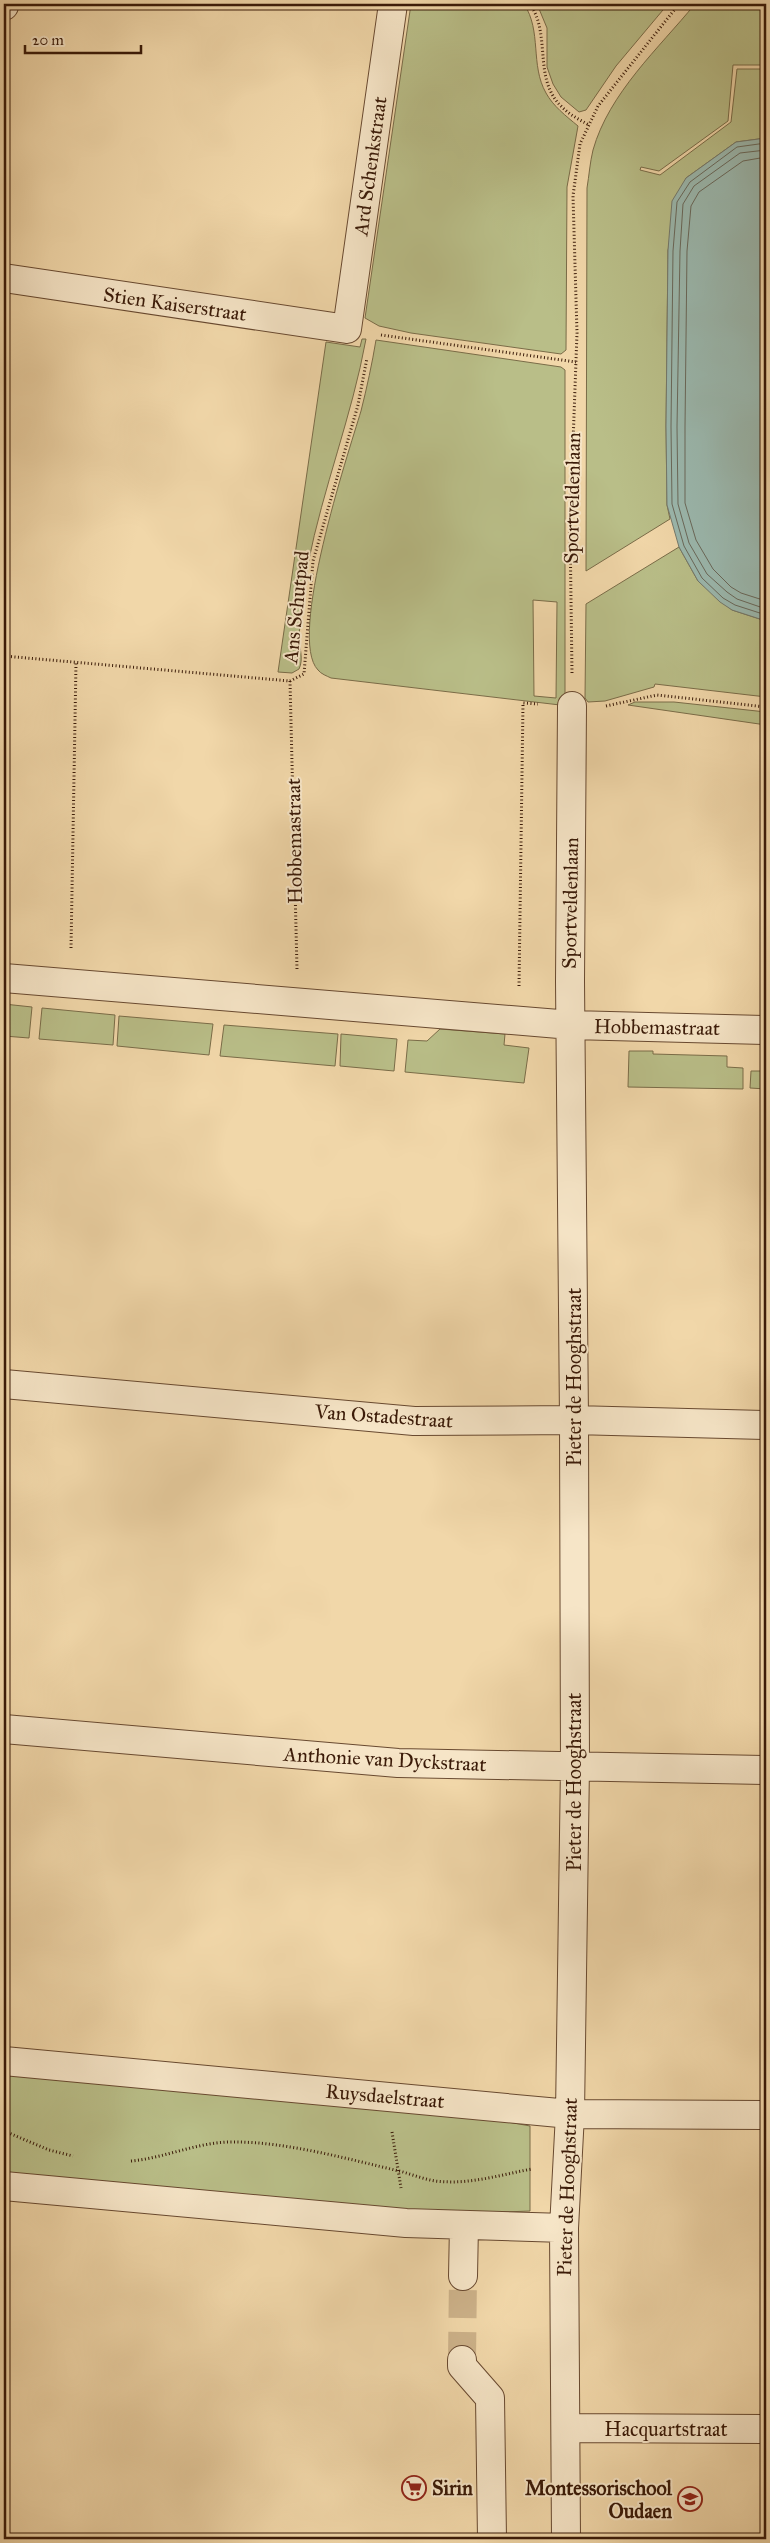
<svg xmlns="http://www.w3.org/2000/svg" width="770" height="2543" viewBox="0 0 770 2543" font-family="'IM FELL Great Primer',serif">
<rect width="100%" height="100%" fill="#f1d7a9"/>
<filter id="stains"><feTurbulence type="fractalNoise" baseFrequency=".004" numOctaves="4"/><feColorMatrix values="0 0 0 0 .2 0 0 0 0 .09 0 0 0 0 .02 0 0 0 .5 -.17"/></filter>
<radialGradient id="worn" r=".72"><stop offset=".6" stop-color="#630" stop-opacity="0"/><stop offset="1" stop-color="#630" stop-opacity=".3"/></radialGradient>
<path fill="#b9be88" stroke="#7a6c48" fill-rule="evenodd" d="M 411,4 L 524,4 C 542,31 530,65 546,93 C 553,106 566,116 578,126 L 567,187 L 566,350 L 561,354 L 411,333 L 379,326 L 365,318 Z
M 537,4 L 668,4 L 616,66 L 586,110 L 579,112 L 561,97 L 553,84 L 547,67 L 547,28 Z
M 695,4 L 766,4 L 766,65 L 733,65 L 728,121 L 659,171 L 641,167 L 640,170 L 660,175 L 731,122 L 737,69 L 766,69 L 766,138 L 736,142 L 686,178 L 668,250 L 666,426 L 667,505 L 670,519 L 586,571 L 587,188 C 589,176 590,162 593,150 C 609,93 659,48 695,4 Z
M 362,339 L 366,339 C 352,416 323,488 308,564 C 304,588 301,612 299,636 C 299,647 304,659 299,669 L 292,673 L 278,672 L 326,342 L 360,347 Z
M 376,340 L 561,367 L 565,370 L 565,701 L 560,705 L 331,678 C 327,676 321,674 318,670 C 287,638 348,454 361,411 C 367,387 372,364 376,340 ZM 533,600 L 557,602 L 556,698 L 534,696 Z
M 679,547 L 698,581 L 732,610 L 766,621 L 766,697 L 655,684 L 654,687 L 605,701 L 588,702 L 585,698 L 586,604 Z
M 635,702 L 674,702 L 766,712 L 766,725 L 628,705 Z
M 4,1004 L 32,1007 L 29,1038 L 4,1036 Z
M 42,1008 L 115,1015 L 113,1045 L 39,1039 Z
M 119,1016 L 213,1024 L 209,1055 L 117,1046 Z
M 224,1025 L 338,1034 L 335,1066 L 220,1056 Z
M 440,1029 L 505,1034 L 504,1045 L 529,1048 L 524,1083 L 405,1072 L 408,1040 L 427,1041 Z
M 341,1034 L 397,1039 L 394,1071 L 340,1066 Z
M 629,1051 L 653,1051 L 653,1054 L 727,1056 L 727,1067 L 743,1068 L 743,1089 L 628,1087 Z
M 751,1071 L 766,1071 L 766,1089 L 750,1088 Z
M 4,2072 L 492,2119 L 530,2126 L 530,2211 L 453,2214 L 4,2173 Z"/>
<path fill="#9bb8ae" stroke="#74796c" d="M 766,138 L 766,621 L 732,610 L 720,602 L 698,581 L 679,547 L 667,505 L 666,426 L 668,250 L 672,201 L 686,178 L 736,142 Z"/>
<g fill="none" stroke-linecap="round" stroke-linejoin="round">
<path stroke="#6a695b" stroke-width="1" d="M 766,143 L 737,147 L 690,182 L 677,202 L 673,251 L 671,427 L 672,504 L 684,546 L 702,578 L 723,598 L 735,605 L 766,615
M 766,150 L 740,153 L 694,186 L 683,204 L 680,251 L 677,427 L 678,504 L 689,543 L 707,574 L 727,592 L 737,599 L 766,609
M 766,157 L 743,161 L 699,192 L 691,206 L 687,251 L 685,427 L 685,503 L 696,540 L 713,569 L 731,587 L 741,593 L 766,601"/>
<path stroke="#ccb189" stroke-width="28" stroke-dasharray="28 14" stroke-linecap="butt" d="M 462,2360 L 463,2276"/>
<defs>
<path id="minor" d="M 4,6 L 4,4
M 4,278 L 347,329 L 393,4
M 4,978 L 571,1025 L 766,1030
M 4,1384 L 414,1421 L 574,1420 L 766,1425
M 4,1729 L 398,1763 L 766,1770
M 4,2061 L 570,2114 L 766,2115
M 4,2186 L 406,2223 L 564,2228
M 463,2276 L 464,2225
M 462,2360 L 462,2366 L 490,2398 L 492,2539
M 567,2428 L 766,2429
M 566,2539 L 564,2228 L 570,2114 L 575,1765 L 574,1420 L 570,981 L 572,706"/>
</defs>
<use href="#minor" stroke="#684930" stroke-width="30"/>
<path stroke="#3a1a08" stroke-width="3" stroke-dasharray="1 2.5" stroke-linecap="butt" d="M 530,4 C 552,36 532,80 563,108 C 570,115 580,120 589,125
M 381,335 L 576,362
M 4,656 L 290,681 L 304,674 L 313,561 L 358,405 L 367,358
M 572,673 L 570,526 L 577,333 L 573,196 L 580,144 L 598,106 L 679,4
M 290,681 L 297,969
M 606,706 L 657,695 L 766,707
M 71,948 L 76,663
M 519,986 L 523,703 L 538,704
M 4,2131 L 49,2150 L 73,2156
M 392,2132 L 401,2188
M 131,2161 C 166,2158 199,2141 235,2142 C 287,2142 348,2159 399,2171 C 411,2174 423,2179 435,2181 C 470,2185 499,2175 532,2169"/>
<use href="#minor" stroke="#f6e5c7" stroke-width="28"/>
</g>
<defs>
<symbol id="supermarket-ring" viewBox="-11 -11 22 22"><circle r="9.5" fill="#f6e5c7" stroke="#8f2418" stroke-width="1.5"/><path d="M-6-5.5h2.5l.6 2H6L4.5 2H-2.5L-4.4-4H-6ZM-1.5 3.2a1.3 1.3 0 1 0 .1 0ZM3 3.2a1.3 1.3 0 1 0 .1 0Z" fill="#8f2418"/></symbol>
<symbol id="school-ring" viewBox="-11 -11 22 22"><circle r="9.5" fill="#f6e5c7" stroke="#8f2418" stroke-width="1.5"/><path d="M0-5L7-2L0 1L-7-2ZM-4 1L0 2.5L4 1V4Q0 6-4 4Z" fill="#8f2418"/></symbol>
</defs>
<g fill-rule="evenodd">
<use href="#supermarket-ring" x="400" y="2474" width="28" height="28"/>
<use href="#school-ring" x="676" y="2485" width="28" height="28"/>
</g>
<g text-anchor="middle" stroke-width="4" stroke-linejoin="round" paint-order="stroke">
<g font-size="20" fill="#3a1a08" stroke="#f6e5c7">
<text transform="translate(370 166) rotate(-82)" y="7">Ard Schenkstraat</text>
<text transform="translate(175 304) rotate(8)" y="7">Stien Kaiserstraat</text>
<text transform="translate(572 498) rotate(-89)" y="7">Sportveldenlaan</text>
<text transform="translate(296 607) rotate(-84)" y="7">Ans Schutpad</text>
<text transform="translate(294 841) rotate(-91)" y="7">Hobbemastraat</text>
<text transform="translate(570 903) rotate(-89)" y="7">Sportveldenlaan</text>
<text transform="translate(657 1027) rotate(1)" y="7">Hobbemastraat</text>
<text transform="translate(574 1377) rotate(-90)" y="7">Pieter de Hooghstraat</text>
<text transform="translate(384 1416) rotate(4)" y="7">Van Ostadestraat</text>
<text transform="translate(385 1759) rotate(3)" y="7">Anthonie van Dyckstraat</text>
<text transform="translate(574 1782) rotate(-90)" y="7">Pieter de Hooghstraat</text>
<text transform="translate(385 2096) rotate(5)" y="7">Ruysdaelstraat</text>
<text transform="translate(567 2187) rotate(-88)" y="7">Pieter de Hooghstraat</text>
<text x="666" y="2436">Hacquartstraat</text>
</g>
<g font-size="20" font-weight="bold" fill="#3a1a08" stroke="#f6e5c7" text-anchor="start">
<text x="432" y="2495">Sirin</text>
<text x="672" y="2495" text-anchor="end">Montessorischool<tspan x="672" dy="23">Oudaen</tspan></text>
</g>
</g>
<rect width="770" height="2543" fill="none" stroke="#f1d7a9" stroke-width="20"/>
<rect x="5" y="5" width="760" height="2533" fill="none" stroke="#3a1a08" stroke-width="2.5"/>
<rect x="10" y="10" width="750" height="2523" fill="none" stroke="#3a1a08"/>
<path d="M25 45v8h116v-8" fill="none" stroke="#3a1a08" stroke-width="2.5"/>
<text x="32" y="45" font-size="15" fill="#3a1a08" stroke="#f6e5c7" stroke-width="4" paint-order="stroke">20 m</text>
<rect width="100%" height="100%" filter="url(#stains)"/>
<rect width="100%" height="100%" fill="url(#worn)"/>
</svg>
